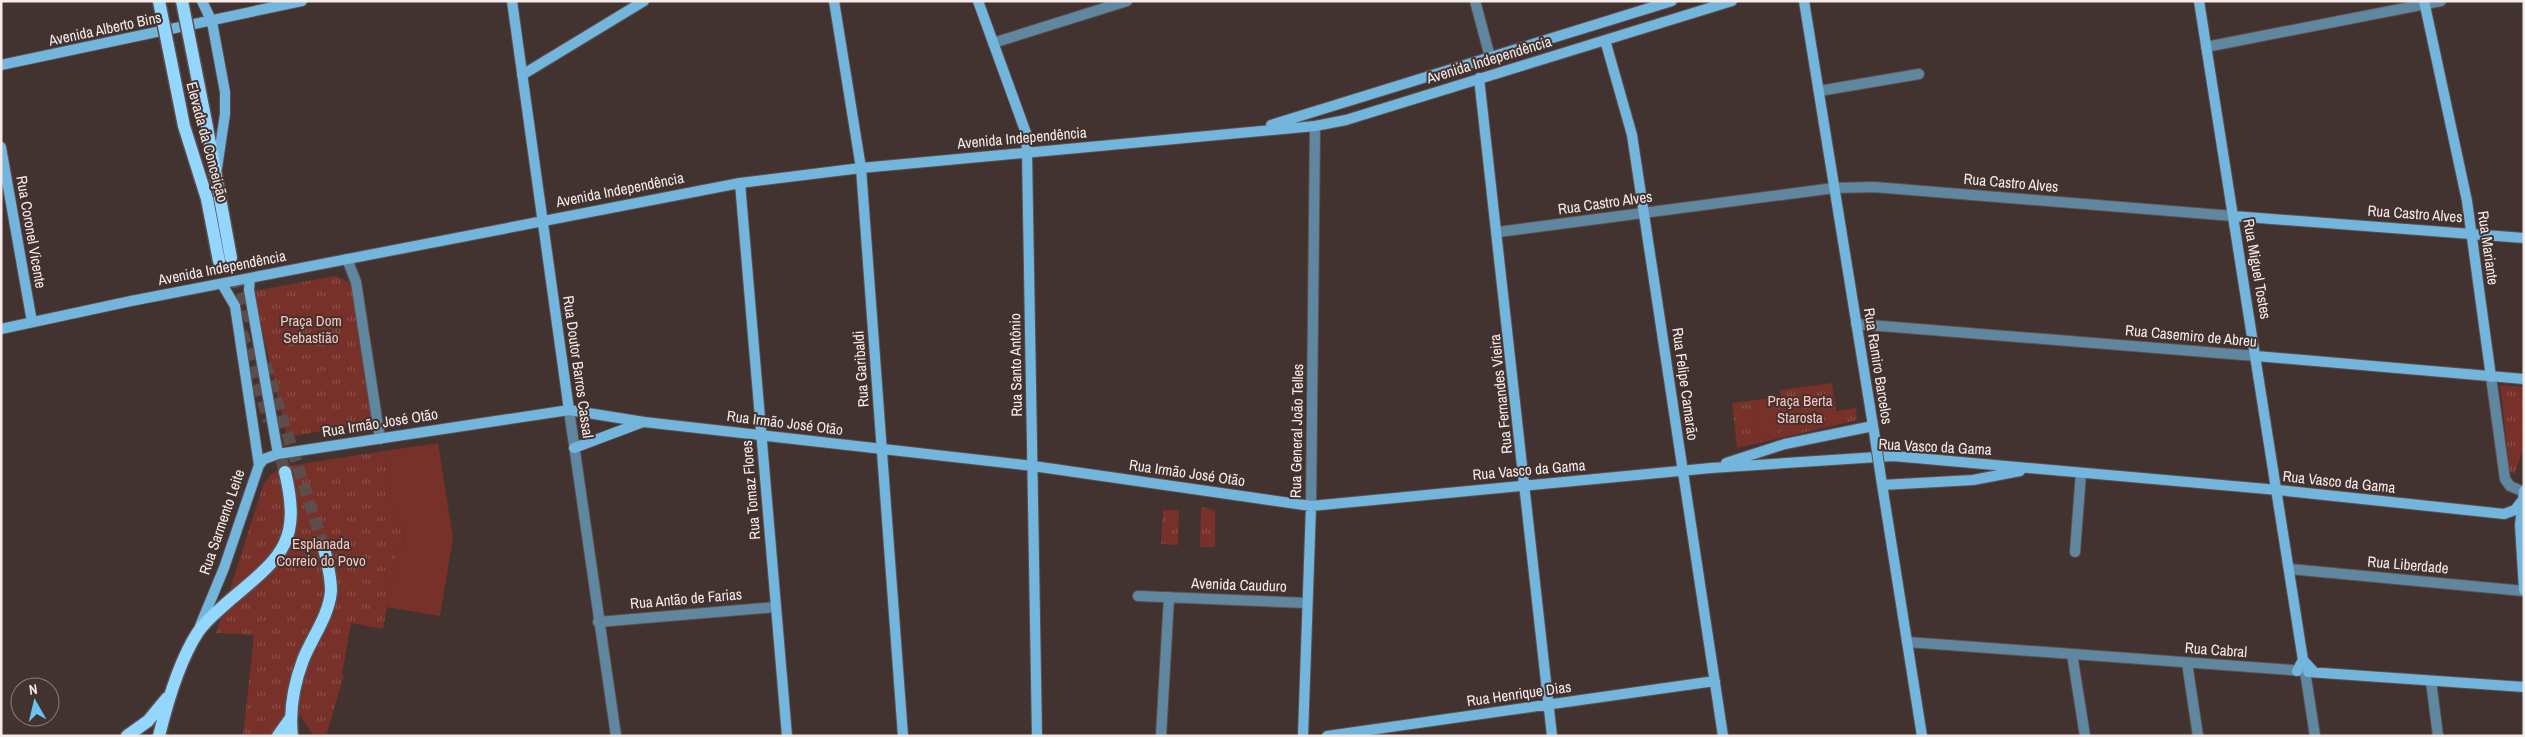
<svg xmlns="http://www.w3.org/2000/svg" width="2525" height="737" viewBox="0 0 2525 737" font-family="'Archivo Narrow',sans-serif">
<defs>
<pattern id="grass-tufts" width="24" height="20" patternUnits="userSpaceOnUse" patternTransform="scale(1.25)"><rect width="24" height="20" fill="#773129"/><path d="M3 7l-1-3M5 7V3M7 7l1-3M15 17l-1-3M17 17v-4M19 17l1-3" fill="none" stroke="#8b4f48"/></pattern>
</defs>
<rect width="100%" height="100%" fill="#423230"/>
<path fill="url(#grass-tufts)" d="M 336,276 L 353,284 L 372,422 L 287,437 L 253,291 Z
M 1832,383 L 1836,411 L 1856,408 L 1857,420 L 1737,448 L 1732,403 L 1781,397 L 1780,390 Z
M 2500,385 L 2524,387 L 2524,445 L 2515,474 L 2510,472 Z
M 384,451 L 395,522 L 402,522 L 405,545 L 398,546 L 383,629 L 351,623 L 342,674 L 344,675 L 326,736 L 314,736 L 295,708 L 270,736 L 243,736 L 254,635 L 216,633 L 263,486 C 269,474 275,470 288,466 Z
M 1201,507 L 1215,510 L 1215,547 L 1200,547 Z
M 1163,510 L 1179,510 L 1178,545 L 1161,544 Z"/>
<path fill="#773129" d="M 1774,404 L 1779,435 L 1758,438 L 1753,407 Z
M 438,443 L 453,538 L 440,616 L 387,607 L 398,546 L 405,544 L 402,522 L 395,523 L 384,451 Z"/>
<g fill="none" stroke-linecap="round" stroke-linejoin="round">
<path stroke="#5d4e4c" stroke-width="12" stroke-dasharray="12 6" stroke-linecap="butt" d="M 231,258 L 252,326
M 219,261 L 230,294
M 242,332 L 269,421
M 265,364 L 323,545
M 276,442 L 285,472"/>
<defs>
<path id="street" d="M 1475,1 L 1490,57
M 993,43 L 1127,1
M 2206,47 L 2441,1
M 1819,91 L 1919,74
M 1498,232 L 1834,188 L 1874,187 L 2233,216
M 347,259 L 356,282 L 380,439
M 1856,324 L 2256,356
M 2491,377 L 2505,479 L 2510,486 L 2524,492
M 569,410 L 616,736
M 1311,506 L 1315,126
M 2075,552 L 2081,473
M 2290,569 L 2524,591
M 1138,596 L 1307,603
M 598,622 L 776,607
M 1907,642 L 2305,671 L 2315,736
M 2072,654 L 2085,736
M 2187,663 L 2198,736
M 2431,681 L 2438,736
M 1161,736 L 1169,597"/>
<path id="secondary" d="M 202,1 L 212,22 L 225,92 L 225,114 L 217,168
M 512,1 L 569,410
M 834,1 L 861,168 L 903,736
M 978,1 L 1026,133 L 1027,153 L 1037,736
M 1804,1 L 1875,438
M 2199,1 L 2303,660 L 2314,672
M 2424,1 L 2467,201 L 2491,377
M 1605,40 L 1632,135 L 1723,736
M 1,65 L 302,1
M 522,75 L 644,1
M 1479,78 L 1552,736
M 1271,125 L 1672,1
M 1,147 L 32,322
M 740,183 L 787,736
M 2233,216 L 2524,238
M 250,278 L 249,290 L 278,454
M 1,329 L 131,301 L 740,183 L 861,168 L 1315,126 L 1346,120 L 1732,1
M 2256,356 L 2524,379
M 574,448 L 643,422
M 1726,463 L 1785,444 L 1873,426
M 259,465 L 264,459 L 278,454 L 569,410 L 644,422 L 1033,466 L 1311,506 L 1711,468 L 1893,456 L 2278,490 L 2504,514 L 2515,510 L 2521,502
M 1881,478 L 1922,736
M 1882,485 L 1973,480 L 2020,471
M 2524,491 L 2520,525 L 2524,590
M 200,626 L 224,568 L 259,465 L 235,306 L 222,284
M 2297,671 L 2303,660
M 2308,672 L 2524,687
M 1303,736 L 1311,506
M 1327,736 L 1715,681"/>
<path id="primary" d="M 207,127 L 231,258
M 207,199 L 219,261
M 127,736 L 148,721 L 167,698
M 159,736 C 167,703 179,661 198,632 C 206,620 219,610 230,600 C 281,557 302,543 285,472
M 278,736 L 290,719
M 292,736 C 289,710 294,684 303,660 C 312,637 329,616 331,591 C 331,576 327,560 323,545"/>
</defs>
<use href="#street" stroke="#5f504e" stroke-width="12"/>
<use href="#secondary" stroke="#5f504e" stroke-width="12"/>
<use href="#primary" stroke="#5f504e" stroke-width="15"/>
<use href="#street" stroke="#5f88a0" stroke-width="10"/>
<use href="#secondary" stroke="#73b6dd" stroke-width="10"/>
<use href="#primary" stroke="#93d7ff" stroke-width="12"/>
<defs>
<path id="secondary-bridge" d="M 1875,438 L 1881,478"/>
<path id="primary-bridge" d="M 159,1 L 184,126 L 207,199
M 182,1 L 207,127"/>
</defs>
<use href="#secondary-bridge" stroke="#5f504e" stroke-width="12" stroke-linecap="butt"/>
<use href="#primary-bridge" stroke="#5f504e" stroke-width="15" stroke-linecap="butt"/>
<use href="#secondary-bridge" stroke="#73b6dd" stroke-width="10"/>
<use href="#primary-bridge" stroke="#93d7ff" stroke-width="12"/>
</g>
<g text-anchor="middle" stroke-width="4" stroke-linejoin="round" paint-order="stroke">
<g font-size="15" fill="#f5ebe9" stroke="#423230">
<text transform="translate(105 29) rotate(-12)" y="5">Avenida Alberto Bins</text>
<text transform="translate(1489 60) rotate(-17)" y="5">Avenida Independência</text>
<text transform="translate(1022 138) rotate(-5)" y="5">Avenida Independência</text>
<text transform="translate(207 142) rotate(75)" y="5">Elevada da Conceição</text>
<text transform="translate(2011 183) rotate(5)" y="5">Rua Castro Alves</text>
<text transform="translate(620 190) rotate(-11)" y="5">Avenida Independência</text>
<text transform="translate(1605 203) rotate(-8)" y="5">Rua Castro Alves</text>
<text transform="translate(2415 214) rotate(4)" y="5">Rua Castro Alves</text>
<text transform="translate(31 232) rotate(80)" y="5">Rua Coronel Vicente</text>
<text transform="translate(2488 248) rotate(82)" y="5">Rua Mariante</text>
<text transform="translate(222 268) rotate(-11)" y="5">Avenida Independência</text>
<text transform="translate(2257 269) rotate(80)" y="5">Rua Miguel Tostes</text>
<text transform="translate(2191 336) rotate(5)" y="5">Rua Casemiro de Abreu</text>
<text transform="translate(1016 365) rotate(-91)" y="5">Rua Santo Antônio</text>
<text transform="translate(1878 366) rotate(81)" y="5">Rua Ramiro Barcelos</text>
<text transform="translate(578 367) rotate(82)" y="5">Rua Doutor Barros Cassal</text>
<text transform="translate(861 369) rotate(-94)" y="5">Rua Garibaldi</text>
<text transform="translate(1685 384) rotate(82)" y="5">Rua Felipe Camarão</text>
<text transform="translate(1501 394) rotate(-96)" y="5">Rua Fernandes Vieira</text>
<text transform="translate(380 423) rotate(-9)" y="5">Rua Irmão José Otão</text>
<text transform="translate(785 423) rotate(7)" y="5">Rua Irmão José Otão</text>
<text transform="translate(1297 431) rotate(-89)" y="5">Rua General João Telles</text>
<text transform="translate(1935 447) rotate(3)" y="5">Rua Vasco da Gama</text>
<text transform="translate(1529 470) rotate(-5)" y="5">Rua Vasco da Gama</text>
<text transform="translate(1187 473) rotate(8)" y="5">Rua Irmão José Otão</text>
<text transform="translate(2339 482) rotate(6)" y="5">Rua Vasco da Gama</text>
<text transform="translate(751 490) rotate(-95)" y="5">Rua Tomaz Flores</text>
<text transform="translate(222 522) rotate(-71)" y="5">Rua Sarmento Leite</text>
<text transform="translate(2408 565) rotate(5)" y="5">Rua Liberdade</text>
<text transform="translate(1239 585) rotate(2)" y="5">Avenida Cauduro</text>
<text transform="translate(686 599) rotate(-5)" y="5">Rua Antão de Farias</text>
<text transform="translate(2216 650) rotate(4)" y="5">Rua Cabral</text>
<text transform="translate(1519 694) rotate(-8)" y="5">Rua Henrique Dias</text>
</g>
<g font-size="15" fill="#fcc6be" stroke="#423230">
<text x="311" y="326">Praça Dom<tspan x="311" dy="17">Sebastião</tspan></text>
<text x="1800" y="406">Praça Berta<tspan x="1800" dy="17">Starosta</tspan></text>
<text x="321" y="549">Esplanada<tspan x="321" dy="17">Correio do Povo</tspan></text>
</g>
</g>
<rect width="2525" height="737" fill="none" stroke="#f5ebe9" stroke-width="5"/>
<g transform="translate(35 702) rotate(352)"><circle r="24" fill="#423230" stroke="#8a7c7a"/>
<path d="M0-4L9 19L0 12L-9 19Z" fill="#6cc3f2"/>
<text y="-8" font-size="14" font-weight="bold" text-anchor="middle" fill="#f5ebe9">N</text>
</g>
</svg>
